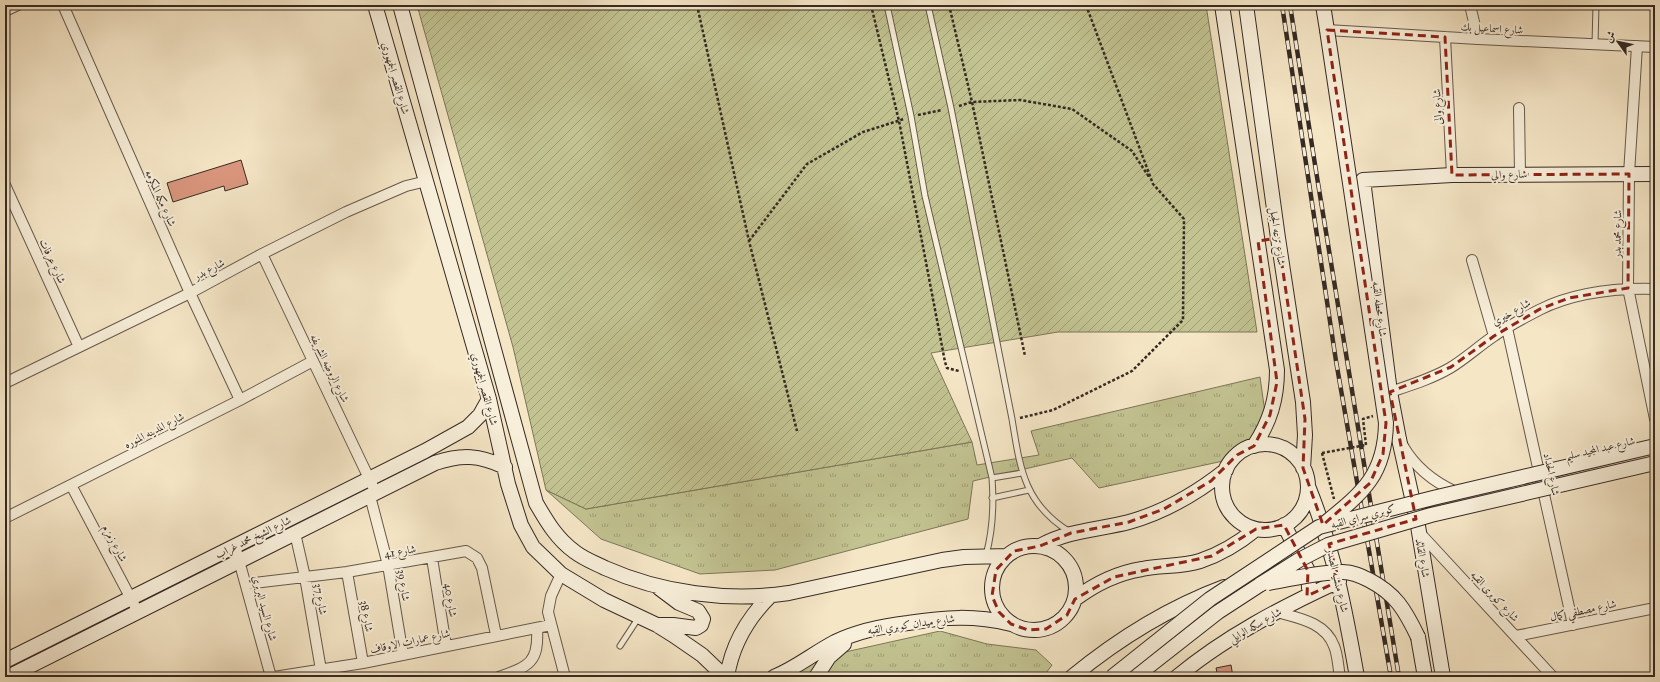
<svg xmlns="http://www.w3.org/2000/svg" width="1660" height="682" viewBox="0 0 1660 682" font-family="'IM FELL Great Primer',Amiri,serif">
<defs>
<pattern id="grass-tufts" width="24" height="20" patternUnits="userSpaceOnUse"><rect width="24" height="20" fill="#c2c391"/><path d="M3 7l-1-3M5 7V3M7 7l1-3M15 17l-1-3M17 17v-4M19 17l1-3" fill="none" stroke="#9e9f76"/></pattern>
<pattern id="garden-furrows" width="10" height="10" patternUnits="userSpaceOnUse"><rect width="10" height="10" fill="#c2c391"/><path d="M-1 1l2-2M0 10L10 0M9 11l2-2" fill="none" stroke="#9e9f76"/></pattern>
</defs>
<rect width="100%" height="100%" fill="#f5e6c6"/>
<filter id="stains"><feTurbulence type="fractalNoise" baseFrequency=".005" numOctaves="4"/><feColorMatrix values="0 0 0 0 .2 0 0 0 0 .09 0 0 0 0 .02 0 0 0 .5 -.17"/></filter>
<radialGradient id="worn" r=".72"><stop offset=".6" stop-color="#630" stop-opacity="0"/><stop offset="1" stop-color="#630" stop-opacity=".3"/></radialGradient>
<path fill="url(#grass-tufts)" stroke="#7c765a" d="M 1260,377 L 1267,427 L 1237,458 L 1099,488 L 1072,458 L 973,481 L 968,519 L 775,570 L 700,574 L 601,539 L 546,490 L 586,509 L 972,442 L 977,465 L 1039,455 L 1031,431 Z
M 940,631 L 987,644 L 1036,650 L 1052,665 L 1043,677 L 790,677 L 809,660 Z"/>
<path fill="url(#garden-furrows)" stroke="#7c765a" d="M 417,5 L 1206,5 L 1257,332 L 1058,332 L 931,353 L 972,442 L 586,509 L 546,490 L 513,347 Z"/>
<path fill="#da967d" stroke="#362a24" d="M 241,160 L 248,184 L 225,191 L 224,186 L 173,202 L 167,183 Z
M 1231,665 L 1233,677 L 1218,677 L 1216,668 Z"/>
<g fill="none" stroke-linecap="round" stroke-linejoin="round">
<defs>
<path id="lane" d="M 887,5 L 911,116 L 925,196 L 992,478 C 994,505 993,530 986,555
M 928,5 L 951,108 L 1012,419 C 1020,468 1024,504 1070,532
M 1595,44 L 1596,5
M 992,478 L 1022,473
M 992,498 L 1029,490
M 620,646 L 639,617"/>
<path id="street" d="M 63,5 L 190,293 L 240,400
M 1470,5 L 1478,39
M 5,11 L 18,5
M 1327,30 L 1478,39 L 1655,47
M 1445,37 L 1452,175
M 1637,46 L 1629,174 L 1628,288 L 1655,419
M 1519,108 L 1520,174
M 5,185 L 79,347
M 262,254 L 376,493
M 1472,260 L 1494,336
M 1507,328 L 1573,625
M 5,383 L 190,293 L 262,254 L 346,212 L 406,186 L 427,181
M 1390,392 C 1411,385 1431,379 1450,368 C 1465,359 1479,346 1494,336 C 1508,326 1524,318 1539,310 C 1575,292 1616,288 1655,289
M 1403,446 C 1415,467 1434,482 1456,492
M 71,485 L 138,612
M 370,496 L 388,565 L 403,655
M 5,518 L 240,400 L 313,361
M 1418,531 L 1553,677
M 295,533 L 305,577 L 321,670
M 235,546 L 271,677
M 432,558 L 446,646
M 347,572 L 363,663
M 561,574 L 551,596 L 548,612 L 565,677
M 246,584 L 347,572 L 466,551 L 477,558 L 482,568 L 496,635
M 1277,612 C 1298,618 1325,622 1334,646 C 1338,655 1338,667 1340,677
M 1516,636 L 1655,608
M 274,677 L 363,663 L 551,625
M 499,677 C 530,666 539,662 537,628"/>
<path id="secondary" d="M 375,5 L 489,399 L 508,484 L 521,525 L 533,547 L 561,574 L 604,600 L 657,625 L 673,635 L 702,655 L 725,677
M 400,5 L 536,503 C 547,522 557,539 575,552 C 584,559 595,563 605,568 C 661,593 728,602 789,593 L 942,560 L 964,557 L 1007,556
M 1222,5 L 1277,370 C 1277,399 1270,422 1254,446
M 1246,5 L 1278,238 L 1303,402 L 1305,435 L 1303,468
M 1323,5 L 1327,30
M1222 487a43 43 0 1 1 86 0a43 43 0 1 1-86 0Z
M 1308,486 C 1334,551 1345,609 1357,677
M 1284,525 L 1308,571 L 1309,588
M992 588a42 42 0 1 1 84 0a42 42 0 1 1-84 0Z
M 1040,546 C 1069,530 1098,530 1129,522 C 1165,512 1197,493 1226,470
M 1075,599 C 1095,584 1117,573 1142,569 C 1161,565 1181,567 1200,561 C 1221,554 1239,543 1256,529
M 657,625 L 673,625 L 696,628 L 701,625 L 703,619 L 698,611 L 679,603 L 659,588
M 1418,637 L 1425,677
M 5,661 L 425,451 L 468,427 L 480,415 L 489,399
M 8,677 L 435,463 C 462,454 479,455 505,467
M 727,677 C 732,644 747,619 770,596
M 774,677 C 796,668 814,653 835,642 C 858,631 882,626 908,623 C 945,617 974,615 1011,624
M 816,677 L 829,657 L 844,644
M 1072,677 C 1118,639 1168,608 1224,587
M 1135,677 L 1218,612 L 1261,584
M 1177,677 C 1225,637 1282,607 1339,581
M 1443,677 L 1417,520 L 1399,439 L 1390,392 L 1363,180 L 1452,175 L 1655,174"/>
</defs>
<use href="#lane" stroke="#66594c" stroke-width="7"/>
<use href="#street" stroke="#66594c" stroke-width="12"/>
<use href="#secondary" stroke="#362a24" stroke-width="16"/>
<path stroke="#362a24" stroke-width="2.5" stroke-dasharray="3 2" stroke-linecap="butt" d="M 697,5 L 749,241 L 797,431
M 871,5 L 899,121 L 945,362 L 947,368 L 959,371
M 949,5 L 972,102 L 1025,356
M 959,106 L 972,102 L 1020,100 L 1072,109 L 1132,151 L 1149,177
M 918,115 L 942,110
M 749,241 L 807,164 L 863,132 L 904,119
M 1020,418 L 1053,410 L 1132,371 L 1183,320 L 1184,219 L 1153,184 L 1086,5
M 1366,445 L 1363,419 L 1373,416
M 1322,453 L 1334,499"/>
<use href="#lane" stroke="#f8efda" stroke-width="5"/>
<use href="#street" stroke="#f8efda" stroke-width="10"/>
<use href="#secondary" stroke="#f8efda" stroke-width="14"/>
<defs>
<path id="rail" d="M 1282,5 L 1336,361 L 1391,677
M 1290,5 L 1316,171 L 1399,677"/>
</defs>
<use href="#rail" stroke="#362a24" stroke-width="4.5"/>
<use href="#rail" stroke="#f8efda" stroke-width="3" stroke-dasharray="9" stroke-linecap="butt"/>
<defs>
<path id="secondary-bridge" d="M 1324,524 C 1362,493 1385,476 1386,423 L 1327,30
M 1268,583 C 1292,579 1318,572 1343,572 C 1353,572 1361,576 1369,580 C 1396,594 1405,610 1418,637
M 1261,584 L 1299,560 L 1328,545 L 1431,515 L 1655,463
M 1112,677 L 1210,599 L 1319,527 L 1433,498 L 1655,446"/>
</defs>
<use href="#secondary-bridge" stroke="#362a24" stroke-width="16" stroke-linecap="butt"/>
<path stroke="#362a24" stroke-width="2.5" stroke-dasharray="3 2" stroke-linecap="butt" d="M 1322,453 L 1366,445"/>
<use href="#secondary-bridge" stroke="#f8efda" stroke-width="14"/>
</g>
<path fill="none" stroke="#8f2418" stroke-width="3" stroke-dasharray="8 5" stroke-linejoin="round" d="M 1327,30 L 1445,37 L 1452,175 L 1629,174 L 1628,288 L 1569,298 L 1540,309 L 1494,336 L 1451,367 L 1390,392 L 1416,519 L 1329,544 L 1339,581 L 1307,596 L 1308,571 L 1284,525 L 1256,529 L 1212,556 L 1114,577 L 1075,599 L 1067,615 L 1046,629 L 1028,630 L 1011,624 L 999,612 L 992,596 L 996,570 L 1014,551 L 1040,546 L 1071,533 L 1129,522 L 1164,509 L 1211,481 L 1237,455 L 1254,446 L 1270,415 L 1277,382 L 1258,241 L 1278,238 L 1305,419 L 1303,468 L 1323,525 L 1370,483 L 1383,454 L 1386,423 Z"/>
<g text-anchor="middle" stroke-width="4" stroke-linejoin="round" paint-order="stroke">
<g font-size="11" fill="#362a24" stroke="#f8efda">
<text transform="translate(1492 28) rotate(3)" y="4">شارع اسماعيل بك</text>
<text transform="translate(396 78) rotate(74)" y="4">شارع القصر الجمهوري</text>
<text transform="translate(1437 107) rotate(-93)" y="4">شارع والى</text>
<text transform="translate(1509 174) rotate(-1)" y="4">شارع والي</text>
<text transform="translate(161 198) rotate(66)" y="4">شارع مكه المكرمه</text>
<text transform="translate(1617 234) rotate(-89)" y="4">شارع محمد بدر</text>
<text transform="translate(1278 236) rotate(82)" y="4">شارع ترعه الجبل</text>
<text transform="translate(53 261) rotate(65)" y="4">شارع عرفات</text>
<text transform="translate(209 269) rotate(-28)" y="4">شارع بدر</text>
<text transform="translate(1380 309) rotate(83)" y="4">شارع محطه القبه</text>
<text transform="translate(1511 312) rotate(-30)" y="4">شارع خيري</text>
<text transform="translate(330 368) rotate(64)" y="4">شارع الروضه الشريفه</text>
<text transform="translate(485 389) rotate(75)" y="4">شارع القصر الجمهوري</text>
<text transform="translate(154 430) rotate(-27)" y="4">شارع المدينه المنوره</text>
<text transform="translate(1600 448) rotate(-13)" y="4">شارع عبد المجيد سليم</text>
<text transform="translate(1552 474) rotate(78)" y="4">شارع الحداد</text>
<text transform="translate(1363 516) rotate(-15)" y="4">كوبري سراي القبه</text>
<text transform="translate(253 537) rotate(-26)" y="4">شارع الشيخ محمد غراب</text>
<text transform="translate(115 543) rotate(62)" y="4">شارع زمزم</text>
<text transform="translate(400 551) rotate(-10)" y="4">شارع 41</text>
<text transform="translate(1423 558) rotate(80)" y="4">شارع القائد</text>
<text transform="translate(1338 580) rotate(77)" y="4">شارع منشيه الصدر</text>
<text transform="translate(404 585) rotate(81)" y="4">شارع 39</text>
<text transform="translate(1495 596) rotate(47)" y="4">شارع كوبرى القبه</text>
<text transform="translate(321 599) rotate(80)" y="4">شارع 37</text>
<text transform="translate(451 600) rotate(81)" y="4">شارع 40</text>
<text transform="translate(265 608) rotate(75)" y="4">شارع السيد البربري</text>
<text transform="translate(1583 610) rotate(-12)" y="4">شارع مصطفي كمال</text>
<text transform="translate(367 616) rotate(80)" y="4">شارع 38</text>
<text transform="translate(911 624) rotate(-8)" y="4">شارع ميدان كوبري القبه</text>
<text transform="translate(1255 625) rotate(-30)" y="4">شارع سكه الوايلي</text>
<text transform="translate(410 641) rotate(-12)" y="4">شارع عمارات الاوقاف</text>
</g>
</g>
<rect width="1660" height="682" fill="none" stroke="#f5e6c6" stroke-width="20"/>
<rect x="6" y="6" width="1648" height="670" fill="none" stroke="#362a24" stroke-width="2"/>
<rect x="10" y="10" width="1640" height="662" fill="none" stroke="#362a24"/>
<g transform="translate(1618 42) rotate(303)" stroke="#f8efda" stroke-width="3" paint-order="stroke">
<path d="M0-3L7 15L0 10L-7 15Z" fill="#362a24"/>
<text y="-6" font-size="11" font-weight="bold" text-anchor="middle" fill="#362a24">ش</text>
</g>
<rect width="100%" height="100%" filter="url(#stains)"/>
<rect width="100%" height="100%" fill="url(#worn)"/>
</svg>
